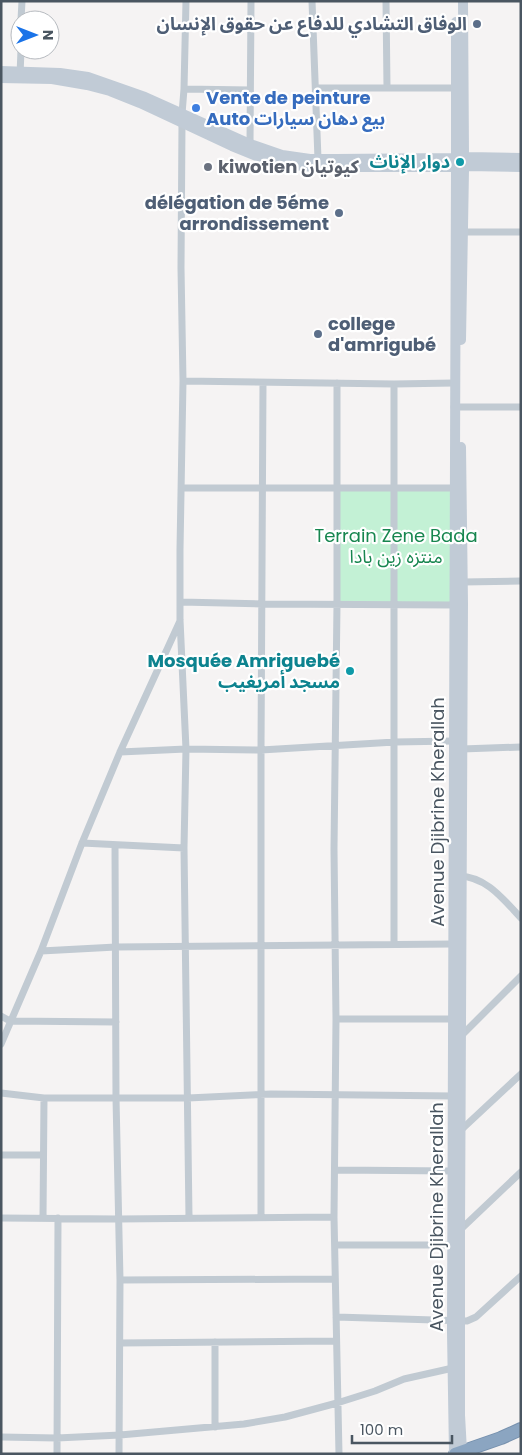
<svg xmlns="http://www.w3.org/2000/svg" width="522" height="1455" viewBox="0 0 522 1455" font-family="Poppins,'Noto Sans Arabic',sans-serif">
<rect width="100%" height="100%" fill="#f5f3f3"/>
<path fill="#c3f1d5" d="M 455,488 L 455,605 L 337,604 L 337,489 Z"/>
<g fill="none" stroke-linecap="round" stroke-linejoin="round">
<defs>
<path id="highway" d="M 455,1454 L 501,1438 L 521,1429"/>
</defs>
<use href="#highway" stroke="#7690ad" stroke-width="14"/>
<path stroke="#c1cad2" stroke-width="7" d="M 312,1 L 318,159
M 386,1 L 387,88
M 21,20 L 22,1
M 20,75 L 21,50
M 316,88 L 456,88
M 184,89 L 250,90
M 182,114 L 184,89 L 186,1
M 182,123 L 181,268 L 183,381 L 180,549 L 180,620 L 186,749 L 184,848 L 189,1217
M 250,144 L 251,1
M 462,232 L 521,232
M 183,381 L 394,384 L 454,383
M 337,383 L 337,604 L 334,849 L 336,1019 L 334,1217 L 339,1454
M 394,384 L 394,944
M 454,407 L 521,407
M 181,488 L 455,488
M 463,582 L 521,581
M 181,602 L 262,604 L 455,605
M 462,749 L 521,747
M 120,752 L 186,749 L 261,750 L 395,742 L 454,741
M 82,843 L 184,848
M 115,845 L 116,1098 L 120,1280 L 119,1454
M 459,876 C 487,877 503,899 521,918
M 41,951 L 116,947 L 453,944
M 1,1016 L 10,1021 L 116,1022
M 336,1019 L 453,1019
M 462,1035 L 521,976
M 1,1044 L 41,951 L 82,843 L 120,752 L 180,621
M 1,1093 L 44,1098 L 188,1098 L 271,1094 L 454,1096
M 461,1130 L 521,1074
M 1,1155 L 43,1155
M 335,1170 L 453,1171
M 261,1216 L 261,750 L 263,383
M 1,1218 L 118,1219 L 334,1217
M 43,1218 L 44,1098
M 460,1230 L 521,1172
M 335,1245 L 452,1245
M 120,1280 L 335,1279
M 336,1317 L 467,1321 L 476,1317 L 521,1276
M 215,1342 L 215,1427
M 120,1343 L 336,1341
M 1,1437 L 57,1438 L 120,1435 L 244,1424 L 285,1417 L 337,1403 L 375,1391 L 404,1379 L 453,1368
M 57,1454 L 58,1218"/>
<path stroke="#c1cbd6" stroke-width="10" d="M 463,1 L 464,155
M 1,71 L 60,73 L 88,77 L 145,97 L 250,144 L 282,155 L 310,159 L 336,159 L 452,158
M 1,78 L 52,79 L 87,85 L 110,91 L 140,103 L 232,146 L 259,157 L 289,165 L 316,167 L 453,167
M 456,154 L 456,22
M 467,157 L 521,158
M 467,166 L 521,167
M 461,340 L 464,170
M 461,447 L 463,603 L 460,1230 L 460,1415 L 462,1451
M 454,1454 L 452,1332 L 456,170"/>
<use href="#highway" stroke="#8ba5c1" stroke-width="12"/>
</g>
<g fill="#5c6f8a" stroke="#fff" stroke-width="2">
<circle cx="477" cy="24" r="5"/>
<circle cx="339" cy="213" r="5"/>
<circle cx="318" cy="334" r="5"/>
</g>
<circle fill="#3f7fe0" stroke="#fff" stroke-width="2" cx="196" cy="108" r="5"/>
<g fill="#0f9aa8" stroke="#fff" stroke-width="2">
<circle cx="460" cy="162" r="5"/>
<circle cx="350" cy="671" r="5"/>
</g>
<circle fill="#6b7280" stroke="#fff" stroke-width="2" cx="208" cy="167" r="5"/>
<g text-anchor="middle" stroke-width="4.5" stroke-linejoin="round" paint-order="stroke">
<g font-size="18" font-weight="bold" fill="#4e5e75" stroke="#fff" text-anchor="end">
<text x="467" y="30">الوفاق التشادي للدفاع عن حقوق الإنسان</text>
<text x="329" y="209">délégation de 5éme<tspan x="329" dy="21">arrondissement</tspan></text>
<text x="328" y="330" text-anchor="start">college<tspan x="328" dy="21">d'amrigubé</tspan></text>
</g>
<g font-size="18" font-weight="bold" fill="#366cbe" stroke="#fff" text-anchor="start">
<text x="206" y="104">Vente de peinture<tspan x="206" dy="21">Auto بيع دهان سيارات</tspan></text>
</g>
<g font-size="18" font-weight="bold" fill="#0d838f" stroke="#fff" text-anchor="end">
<text x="450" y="168">دوار الإناث</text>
<text x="340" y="667">Mosquée Amriguebé<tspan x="340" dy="21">مسجد أمريغيب</tspan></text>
</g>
<g font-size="18" font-weight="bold" fill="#5b616d" stroke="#fff" text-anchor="start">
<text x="218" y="173">kiwotien كيوتيان</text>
</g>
<g font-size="18" fill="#17864f" stroke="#fff">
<text x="396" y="542">Terrain Zene Bada<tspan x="396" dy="21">منتزه زين بادا</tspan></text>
</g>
<g font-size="18" fill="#4a5661" stroke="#fff">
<text transform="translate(438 812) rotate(-90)" y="6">Avenue Djibrine Kherallah</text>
<text transform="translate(437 1217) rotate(-90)" y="6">Avenue Djibrine Kherallah</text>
</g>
</g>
<rect width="522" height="1455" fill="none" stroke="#4a5661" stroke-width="5"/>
<g transform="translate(35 35) rotate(90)"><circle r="24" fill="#ffffff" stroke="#b7bbc0"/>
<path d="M0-4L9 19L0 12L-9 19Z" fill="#1a73e8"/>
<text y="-8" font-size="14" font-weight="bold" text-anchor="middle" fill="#4a5661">N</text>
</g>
<path d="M352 1435v8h100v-8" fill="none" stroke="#4a5661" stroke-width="2.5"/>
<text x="360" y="1435" font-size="15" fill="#4a5661" stroke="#ffffff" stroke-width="4" paint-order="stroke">100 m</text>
</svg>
